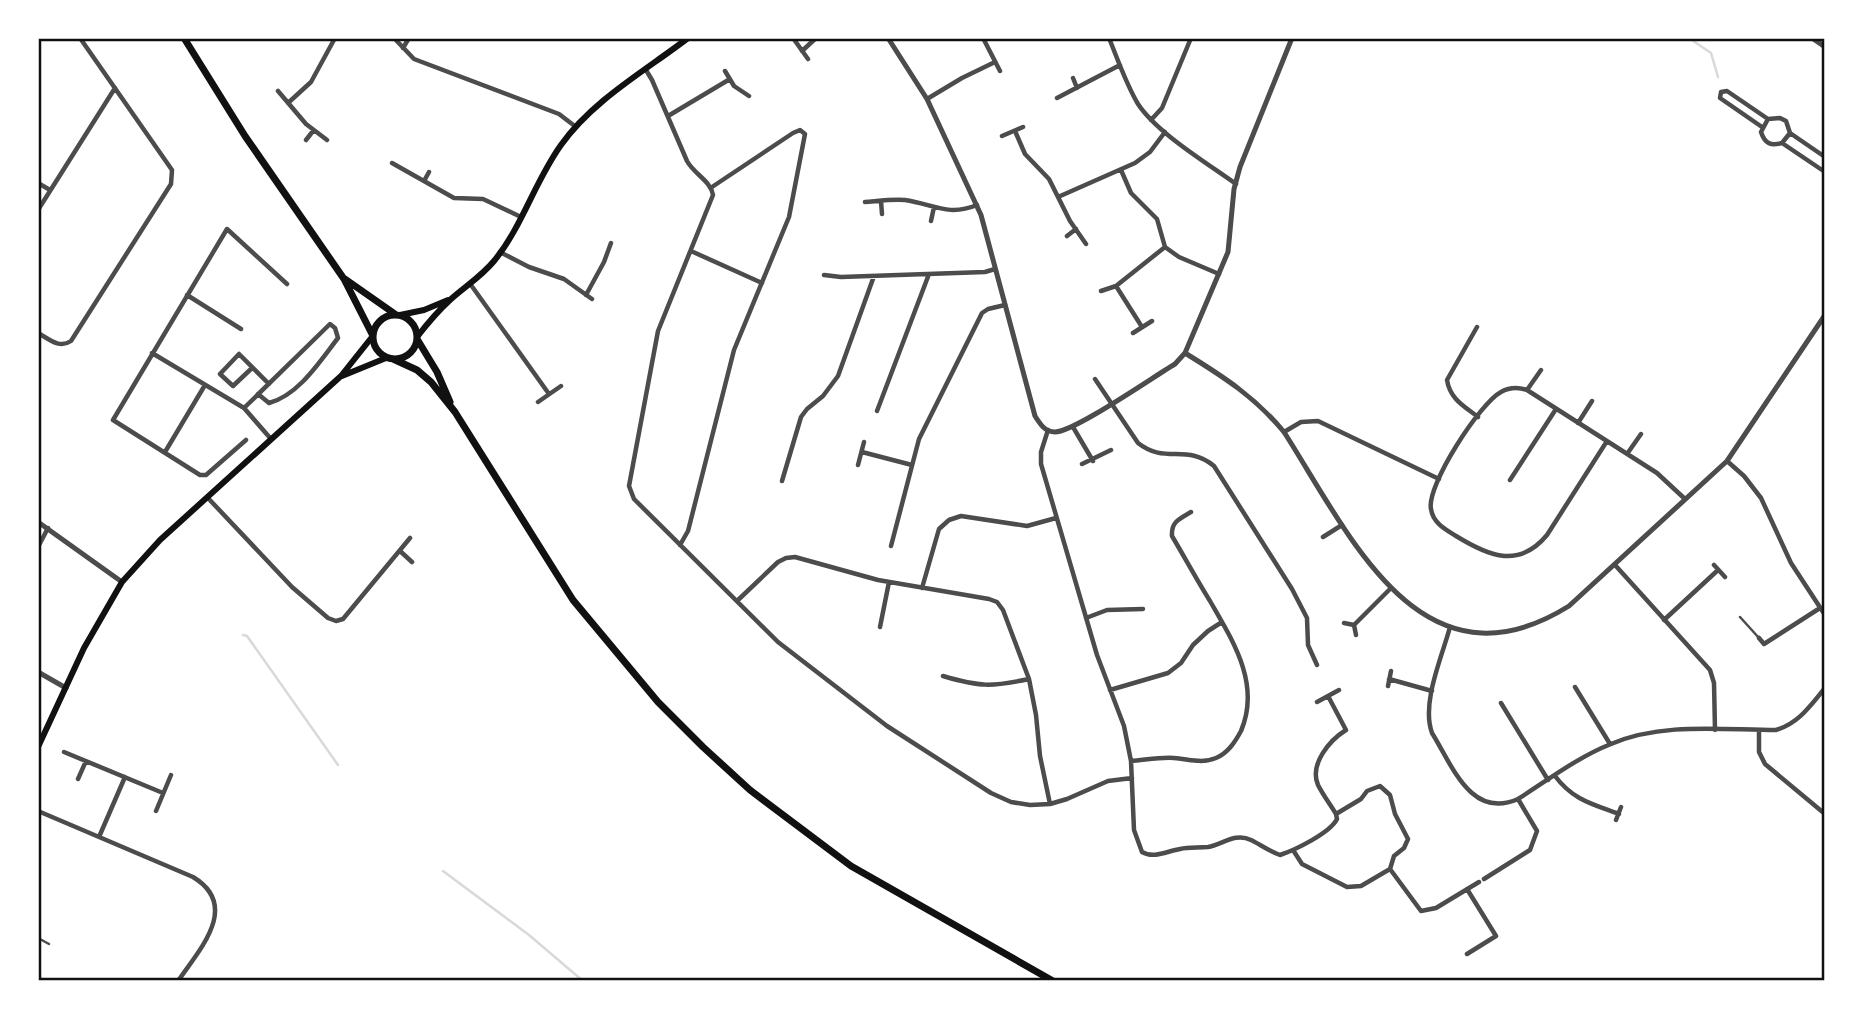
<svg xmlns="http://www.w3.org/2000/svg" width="1863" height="1019" viewBox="0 0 1863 1019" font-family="'Crimson Pro',serif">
<rect width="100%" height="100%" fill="#fff"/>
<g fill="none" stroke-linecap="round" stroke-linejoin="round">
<path stroke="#d9d9d9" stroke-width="2.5" d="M 1689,38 L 1711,53 L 1718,77
M 243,635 L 247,636 L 338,765
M 443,871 L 529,935 L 583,981"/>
<path stroke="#4c4c4c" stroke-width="2.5" d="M 1740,617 L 1759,638
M 38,938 L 49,944"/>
<path stroke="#4c4c4c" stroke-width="4.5" d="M 394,38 L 414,59 L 559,114 L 576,127
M 793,38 L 808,59
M 983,38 L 1000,71
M 1109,38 C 1118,60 1126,84 1138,104 C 1157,133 1207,163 1236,184
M 403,48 L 409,38
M 802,51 L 816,38
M 646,70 L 652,80 L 687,161 C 694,174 711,181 713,195 L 658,331 L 629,486 L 634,499 L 778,642 L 887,726 L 991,793 L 1011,802 L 1030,805 L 1050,804 L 1067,799 L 1108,781 L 1132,778
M 725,71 L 734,86 L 749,96
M 1073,78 L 1077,88
M 278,91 L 306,124 L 327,140
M 1057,98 L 1120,65
M 927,99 L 962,78 L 995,62
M 288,103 L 311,82 L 335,38
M 668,116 L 730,79
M 1151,120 L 1162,108 L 1191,38
M 1762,127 L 1720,98 L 1721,92 L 1727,91 L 1768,119
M 1015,131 L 1025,154 L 1049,179 L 1058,197
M 1790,133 L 1825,157
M 1002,136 L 1023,127
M 306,140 L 313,131
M 1782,143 L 1790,133 L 1786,121 L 1780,118 L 1768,119 L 1761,132 C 1765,144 1771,146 1782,143 L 1825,172
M 392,163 L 454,198 L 483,199 L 521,217
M 1121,170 L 1131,193 L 1157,219 L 1165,247 L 1179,257 L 1219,274
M 424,181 L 429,172
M 38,183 L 50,190
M 881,201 L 882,214
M 865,202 C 878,201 892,199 905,200 C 933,204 948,217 977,205
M 38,210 L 115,88
M 931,221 L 934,207
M 1067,236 L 1076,229
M 1086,244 L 1070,221 L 1058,197 L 1135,163 L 1150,152 L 1165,132
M 691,251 L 762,283
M 500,252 L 529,267 L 564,279 L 592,299
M 824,275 L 841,277 L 985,272 L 995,269
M 471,285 L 549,394
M 1101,291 L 1116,286
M 187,295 L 241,329
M 586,295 L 604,262 L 611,243
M 1142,327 L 1116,286 L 1165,247
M 1477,327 L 1447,380 C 1450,399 1464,406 1478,417
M 38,333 C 49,339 59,349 71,341 L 171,184 L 172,170 L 80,38
M 1133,333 L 1152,321
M 152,353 L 244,408 L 271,439
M 252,368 L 233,386 L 220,374 L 239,354 L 269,384
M 1095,379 L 1138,443 C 1166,465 1186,443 1214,466 L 1292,589 L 1307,618 L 1308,645 L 1317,665
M 1527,390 L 1541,370
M 538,402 L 561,386
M 244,408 L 330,324 L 335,328 L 338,338 C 320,361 299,395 269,403 L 258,394
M 877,411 L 929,274
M 1578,423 L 1592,401
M 1073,427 L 1093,461
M 1048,430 L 1041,452 L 1041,464 L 1097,655 L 1124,726 L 1131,761 L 1134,830 L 1142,852 C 1154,859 1167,851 1180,849 C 1189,847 1198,848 1208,847 C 1222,845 1235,832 1251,840 C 1261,845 1269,851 1280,855 C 1295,850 1330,833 1337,819 L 1336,814 C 1330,804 1323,795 1318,785 C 1309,764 1330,740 1346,730 L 1328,696
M 1284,432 L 1301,422 L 1318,421 L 1439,479
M 246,440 L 206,475 L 200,475 L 113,420 L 227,229 L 287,284
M 1607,441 L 1547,535 C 1518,570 1487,555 1456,536 C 1445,529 1433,523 1431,509 C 1426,486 1480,403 1501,392 C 1510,387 1518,387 1527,390 L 1657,473 L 1685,499
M 165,452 L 205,385
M 862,452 L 912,465
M 1627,454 L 1641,434
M 1727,461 L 1744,476 L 1761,498 L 1791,563 L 1825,615
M 1082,464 L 1111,450
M 858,465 L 864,442
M 1510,480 L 1556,409
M 782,481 L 801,417 L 807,409 L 823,396 L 838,376 L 874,276
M 207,497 L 292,587 L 328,618 L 336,621 L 343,619 L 410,538
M 1323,537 L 1342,525
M 680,545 L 688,531 L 734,350 L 789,217 L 805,134 L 800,130 L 793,133 L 712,187
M 891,546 L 919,439 L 982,313 L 988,309 L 1005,305
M 38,547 L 48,528
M 400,551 L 412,562
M 1615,565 L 1710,670 L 1714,683 L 1715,730
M 1714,565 L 1725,577
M 922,588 L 939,529 L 949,520 L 961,516 L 1027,526 L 1056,518
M 737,601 L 778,562 L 786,558 L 795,557 L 878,580 L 989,599 L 997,602 L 1003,610 L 1029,679 L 1036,715 L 1040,756 L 1050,804
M 1086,618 L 1107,610 L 1143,609
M 1664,620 L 1718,570
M 1344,623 L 1354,625 L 1356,635
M 1354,625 L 1390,589
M 880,627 L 889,582
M 1450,627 C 1442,657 1421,703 1432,733 C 1452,765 1471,820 1518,799 C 1548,780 1578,757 1611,744 C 1662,722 1722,730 1776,730 C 1799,723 1810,706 1825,688
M 1759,638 L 1764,644 L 1820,608
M 943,676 C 980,687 991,687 1029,679
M 1389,679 L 1432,691
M 1388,686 L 1391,671
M 1575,687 L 1610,744
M 1110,690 L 1168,673 L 1181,663 L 1193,645 L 1208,631 L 1222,622
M 1317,702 L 1339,690
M 1501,703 L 1548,780
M 1759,730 L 1759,752 L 1765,764 L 1825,814
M 64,752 L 163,793
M 1131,761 C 1145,760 1160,757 1174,758 C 1189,759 1202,764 1216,758 C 1228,753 1235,742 1241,731 C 1261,684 1233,641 1210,601 C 1197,580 1185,558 1172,536 C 1171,522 1179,519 1191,512
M 1555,776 C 1573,800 1592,804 1619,814
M 78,779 L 86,761
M 38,811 L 193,877 C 241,906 199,950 178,981
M 156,811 L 171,775
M 1336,814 L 1361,799 L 1367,791 L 1380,786 L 1390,795 L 1395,814 L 1408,839 L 1404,848 L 1394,856 L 1390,869
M 1616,820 L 1621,807
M 99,837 L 125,777
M 1293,850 L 1302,864 L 1347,887 L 1361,886 L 1390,869
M 1390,869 L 1421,911 L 1436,908 L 1479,882
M 1484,879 L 1530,850 L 1537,831 L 1518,799
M 1467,954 L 1496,936 L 1467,889"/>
<path stroke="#4c4c4c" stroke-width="5" d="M 888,38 L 927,99 L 981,215 L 1035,416 C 1040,424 1045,432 1055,432 C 1074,432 1153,377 1175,364 L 1185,353 L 1228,252 L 1234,189 L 1240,167 L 1292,38
M 1812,38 L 1825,47
M 1185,353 C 1224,377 1255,397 1284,432 C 1350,535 1421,698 1569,606 L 1727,461 L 1825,315
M 38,522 L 122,582
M 38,672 L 66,688"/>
<path stroke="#111" stroke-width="6" d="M 400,315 L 424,310 L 448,300
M 417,337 C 427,324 438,311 450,300 C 464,287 481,277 494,261 C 522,227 535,181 561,145 C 593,100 645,71 688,38
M 342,376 L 386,358
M 38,747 L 84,648 L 122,582 L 160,540 L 341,376 L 372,337"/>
<path stroke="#111" stroke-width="7" d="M 184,38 L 245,136 L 344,279 L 372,334
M 345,279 L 395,314
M373 337a22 22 0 1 1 44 0a22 22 0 1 1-44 0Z
M 417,339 L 437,372 L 450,402
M 393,359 L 417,370 L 431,382 L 455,412 L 573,600 L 658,702 L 703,747 L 750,790 L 851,866 L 1053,981"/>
</g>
<rect width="1863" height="1019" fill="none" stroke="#ffffff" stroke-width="80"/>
<rect x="40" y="40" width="1783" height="939" fill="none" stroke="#111" stroke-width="2.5"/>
</svg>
